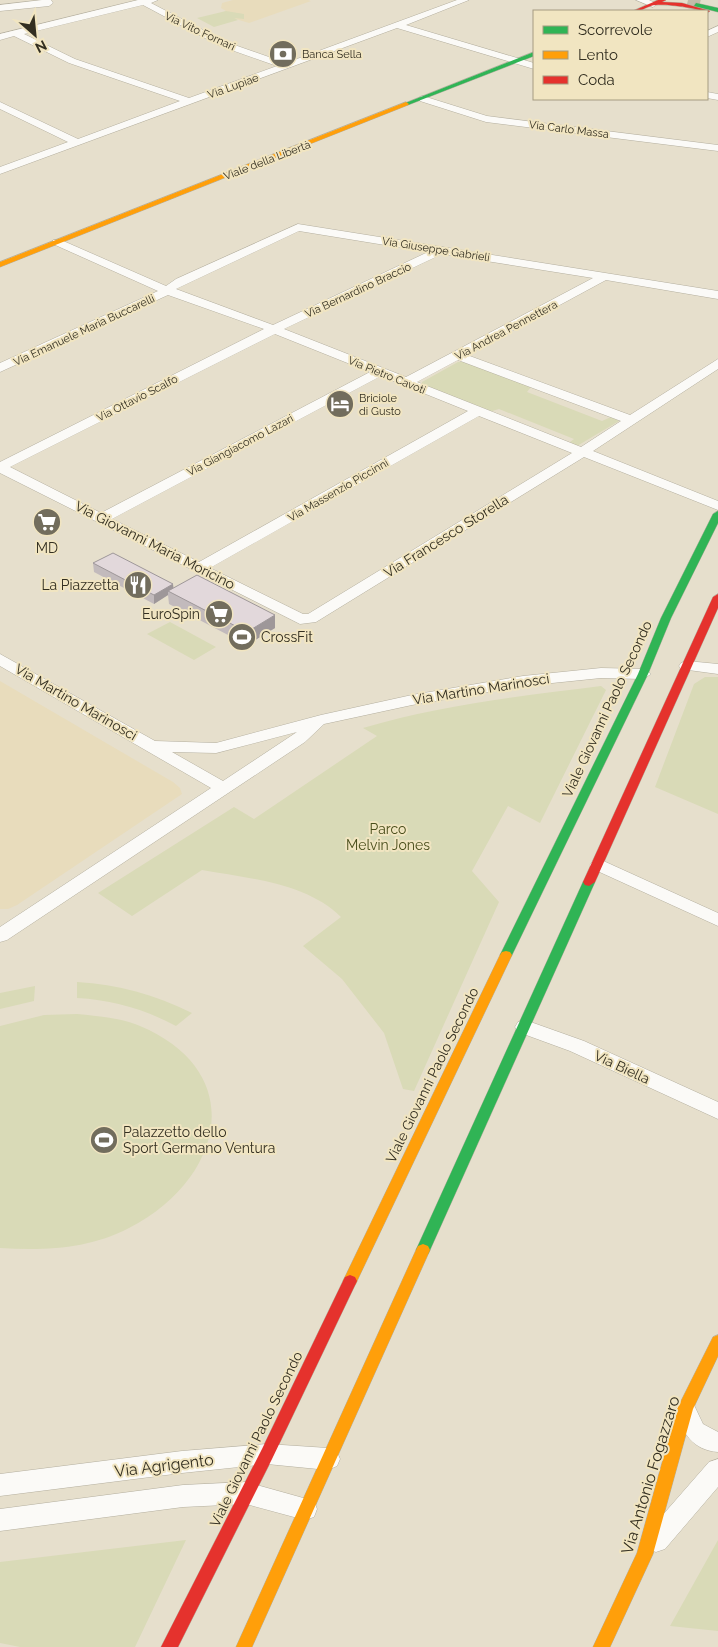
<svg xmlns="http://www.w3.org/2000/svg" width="718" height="1647" viewBox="0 0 718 1647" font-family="Raleway,sans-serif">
<rect width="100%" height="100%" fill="#e6dfcc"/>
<path fill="#e8dcbc" d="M 233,0 L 308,0 L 311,1 L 249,23 L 219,14 L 226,11 L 221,8 L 222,3 Z
M 0,681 L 173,782 L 180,788 L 182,794 L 17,905 L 8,909 L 0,909 Z"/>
<path fill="#d9dab7" d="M 226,11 L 244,14 L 244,19 L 234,18 L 238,20 L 214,27 L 197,18 Z
M 458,362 L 466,362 L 531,387 L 527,392 L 602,421 L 611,417 L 619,421 L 577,446 L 570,442 L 574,439 L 499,409 L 489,412 L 422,385 L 422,382 Z
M 170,622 L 216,647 L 194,660 L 147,634 Z
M 705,677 L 718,677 L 718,814 L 655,787 L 694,684 Z
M 601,686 L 606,690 L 540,823 L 508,806 L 472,871 L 499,902 L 414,1091 L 403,1089 L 384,1033 L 342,979 L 303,946 L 341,917 C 307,883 247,878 202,870 L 132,916 L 98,893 L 234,807 L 254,819 L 377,736 L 363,728 C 440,705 521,696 601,686 Z
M 77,982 C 118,984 155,995 192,1013 L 176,1026 C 144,1009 113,1000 77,998 Z
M 35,986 L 34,1001 L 0,1009 L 0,993 Z
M 77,1014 C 98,1016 121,1018 140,1026 C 251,1073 222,1181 129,1228 C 89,1249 44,1251 0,1248 L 0,1026 L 44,1015 Z
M 186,1540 L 135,1647 L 20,1647 L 0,1643 L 0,1562 Z
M 718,1540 L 718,1631 L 670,1626 Z"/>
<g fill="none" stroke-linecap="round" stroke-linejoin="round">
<path stroke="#c2bcaa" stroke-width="16" stroke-dasharray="16 8" stroke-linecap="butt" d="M 688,0 L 700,3"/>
<defs>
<path id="street" d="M 42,0 L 51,0 L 53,3 L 49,6 L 0,11 L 0,5 Z
M 138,0 L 158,0 L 151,3 L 226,42 L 286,63 L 457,0 L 469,0 L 406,25 L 534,63 L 534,69 L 397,28 L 0,174 L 0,167 L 68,142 L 0,109 L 0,102 L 78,139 L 180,101 L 69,63 L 14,36 L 0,40 L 0,34 ZM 143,5 L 220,46 L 277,66 L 189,98 L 75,59 L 24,34 Z
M 636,0 L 649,0 L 657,4 L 653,7 Z
M 718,26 L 718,32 L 707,37 L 707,31 Z
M 707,92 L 718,94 L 718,100 L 707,98 Z
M 423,96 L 487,116 L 718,145 L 718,151 L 486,122 L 420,101 L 420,97 Z
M 298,224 L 718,291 L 718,299 L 606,280 L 467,355 L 630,415 L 718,359 L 718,369 L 593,451 L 718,501 L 718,510 L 584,457 L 316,622 L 300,624 L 0,473 L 0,462 L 264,329 L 168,295 L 0,372 L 0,363 L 158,291 L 53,244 L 53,240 L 61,240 L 166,286 L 176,279 ZM 299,231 L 428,252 L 273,325 L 176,289 ZM 442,254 L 593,278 L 406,377 L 284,329 ZM 275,334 L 370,372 L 101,513 L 10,467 ZM 458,360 L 621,421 L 581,447 L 417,382 ZM 381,376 L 468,411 L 199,562 L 112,519 ZM 479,416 L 572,453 L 308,614 L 303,614 L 210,568 Z
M 0,654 L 155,741 L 216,743 L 321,715 L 412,695 L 523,676 L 601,668 L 643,669 L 651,674 L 643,679 L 601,678 L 523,686 L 412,705 L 324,724 L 305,742 L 7,940 L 0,942 L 0,927 L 211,788 L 0,666 ZM 297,732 L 223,781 L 172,752 L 216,753 Z
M 687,661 L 718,664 L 718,674 L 681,669 L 679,666 L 681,663 Z
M 599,859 L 718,913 L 718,926 L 593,869 L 590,865 L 593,861 Z
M 525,1020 L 584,1041 L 718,1102 L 718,1119 L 570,1051 L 518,1032 L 515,1027 L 518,1022 Z
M 686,1402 L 694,1405 L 703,1424 L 718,1432 L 718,1452 C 692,1450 684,1433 674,1412 L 678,1405 Z
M 267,1444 L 328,1448 L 337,1452 L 340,1459 L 337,1466 L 328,1470 L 267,1464 L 182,1473 L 0,1496 L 0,1474 L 182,1451 Z
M 718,1459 L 718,1487 L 665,1549 L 656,1552 L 647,1549 L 643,1541 L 647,1533 L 709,1462 Z
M 246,1482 L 314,1501 L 317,1509 L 314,1517 L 305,1520 L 246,1504 L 183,1507 L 0,1531 L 0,1509 L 183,1485 Z"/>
<path id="fast" d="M 696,3 L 718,8 L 718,12 L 694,6 Z
M 534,52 L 534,56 L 408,105 L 403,104 Z
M 718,511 L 718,523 L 671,618 L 648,674 L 512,955 L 510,958 L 502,958 L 500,955 L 638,674 L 661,618 L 713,514 Z
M 589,878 L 595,882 L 430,1250 L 428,1254 L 423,1256 L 418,1254 L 416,1250 L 583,882 Z"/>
<path id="slow" d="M 406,102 L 409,104 L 408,105 L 0,267 L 0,262 Z
M 506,951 L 510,952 L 512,955 L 357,1281 L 355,1285 L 350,1287 L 345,1285 L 343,1281 L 500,955 L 502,952 Z
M 423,1244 L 428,1246 L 430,1250 L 252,1647 L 236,1647 L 416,1250 L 418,1246 Z
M 718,1335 L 718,1356 L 693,1409 L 653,1554 L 610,1647 L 593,1647 L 637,1553 L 677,1409 L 713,1337 Z"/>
<path id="jam" d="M 658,0 L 666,0 L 662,2 L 682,3 L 710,11 L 707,13 C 699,8 667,4 656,5 C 648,5 642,12 633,11 Z
M 718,594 L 718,608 L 595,882 L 589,886 L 585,885 L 583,882 L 713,597 Z
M 350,1275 L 355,1277 L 357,1281 L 272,1459 L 178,1647 L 161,1647 L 262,1449 L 343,1281 L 345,1277 Z"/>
</defs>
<use href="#street" stroke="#b4af9f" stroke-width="1"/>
<use href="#fast" stroke="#b4af9f" stroke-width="1"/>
<use href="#slow" stroke="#b4af9f" stroke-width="1"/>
<use href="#jam" stroke="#b4af9f" stroke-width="1"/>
<use href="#street" fill="#fbfaf7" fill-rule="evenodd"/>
<use href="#fast" fill="#30b455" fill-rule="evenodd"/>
<use href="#slow" fill="#ff9f0a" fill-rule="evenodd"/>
<use href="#jam" fill="#e5322d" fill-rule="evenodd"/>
</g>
<path fill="#c2babc" d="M 93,563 L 173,584 L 173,588 L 275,615 L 275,628 L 247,645 L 169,604 L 168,595 L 154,604 L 94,572 Z"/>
<path fill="#9e9799" d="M 173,584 L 174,592 L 168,591 L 168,595 L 154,604 L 154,595 Z
M 275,615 L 275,628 L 247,645 L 247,632 Z"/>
<path fill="#e2d8db" stroke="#9e9799" d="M 113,553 L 173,584 L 154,595 L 93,563 Z
M 197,575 L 275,615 L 247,632 L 168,591 Z"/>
<defs>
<symbol id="bank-disc" viewBox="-11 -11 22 22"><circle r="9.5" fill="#726d5d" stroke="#f1e5c1"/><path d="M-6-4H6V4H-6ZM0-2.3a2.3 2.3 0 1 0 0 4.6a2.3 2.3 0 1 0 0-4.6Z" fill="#fff"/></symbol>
<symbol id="hotel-disc" viewBox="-11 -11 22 22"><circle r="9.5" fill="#726d5d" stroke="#f1e5c1"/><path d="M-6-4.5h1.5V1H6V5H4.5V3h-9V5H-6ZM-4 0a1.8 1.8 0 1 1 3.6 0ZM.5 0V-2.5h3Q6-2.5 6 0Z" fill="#fff"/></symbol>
<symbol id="supermarket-disc" viewBox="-11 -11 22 22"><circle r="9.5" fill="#726d5d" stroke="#f1e5c1"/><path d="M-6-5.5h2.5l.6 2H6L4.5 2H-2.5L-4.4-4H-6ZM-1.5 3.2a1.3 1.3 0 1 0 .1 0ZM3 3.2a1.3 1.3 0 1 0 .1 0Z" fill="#fff"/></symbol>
<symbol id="restaurant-disc" viewBox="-11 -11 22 22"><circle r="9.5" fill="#726d5d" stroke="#f1e5c1"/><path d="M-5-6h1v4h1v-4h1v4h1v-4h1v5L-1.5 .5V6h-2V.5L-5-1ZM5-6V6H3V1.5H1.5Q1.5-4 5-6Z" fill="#fff"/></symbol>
<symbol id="stadium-disc" viewBox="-11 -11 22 22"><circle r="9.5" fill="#726d5d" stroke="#f1e5c1"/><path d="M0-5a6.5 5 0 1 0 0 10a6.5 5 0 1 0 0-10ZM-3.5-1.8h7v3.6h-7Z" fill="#fff"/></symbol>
</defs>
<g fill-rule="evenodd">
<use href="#bank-disc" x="267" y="38" width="32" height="32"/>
<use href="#hotel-disc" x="324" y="388" width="32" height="32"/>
<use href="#supermarket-disc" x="31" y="506" width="32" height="32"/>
<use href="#restaurant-disc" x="122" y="569" width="32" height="32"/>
<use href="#supermarket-disc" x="203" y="598" width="32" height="32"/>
<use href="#stadium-disc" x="226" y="621" width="32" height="32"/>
<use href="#stadium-disc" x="88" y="1124" width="32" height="32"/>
</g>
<g text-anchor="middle" stroke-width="4" stroke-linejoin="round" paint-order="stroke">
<g font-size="11" fill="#332f21" stroke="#f1e5c1">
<text transform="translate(200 31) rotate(25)" y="4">Via Vito Fornari</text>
<text transform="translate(233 86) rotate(-20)" y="4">Via Lupiae</text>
<text transform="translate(569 129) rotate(7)" y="4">Via Carlo Massa</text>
<text transform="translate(267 160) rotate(-21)" y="4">Viale della Libertà</text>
<text transform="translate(436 249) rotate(9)" y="4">Via Giuseppe Gabrieli</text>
<text transform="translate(358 290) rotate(-25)" y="4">Via Bernardino Braccio</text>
<text transform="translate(84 330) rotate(-25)" y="4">Via Emanuele Maria Buccarelli</text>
<text transform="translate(506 330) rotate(-28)" y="4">Via Andrea Pennettera</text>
<text transform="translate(387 375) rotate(22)" y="4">Via Pietro Cavoti</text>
<text transform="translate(137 398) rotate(-27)" y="4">Via Ottavio Scalfo</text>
<text transform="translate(240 445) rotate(-28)" y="4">Via Giangiacomo Lazari</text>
<text transform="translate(338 490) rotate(-30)" y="4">Via Massenzio Piccinni</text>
</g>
<g font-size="11" fill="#332f21" stroke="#f1e5c1" text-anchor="start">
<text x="302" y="58">Banca Sella</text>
<text x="359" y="402">Briciole<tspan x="359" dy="13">di Gusto</tspan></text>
</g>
<g font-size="14" fill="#332f21" stroke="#f1e5c1">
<text transform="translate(446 536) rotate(-32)" y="5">Via Francesco Storella</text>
<text transform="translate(155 545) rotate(27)" y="5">Via Giovanni Maria Moricino</text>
<text transform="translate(481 689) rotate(-9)" y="5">Via Martino Marinosci</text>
<text transform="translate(76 702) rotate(30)" y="5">Via Martino Marinosci</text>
<text transform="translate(607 709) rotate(-65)" y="5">Viale Giovanni Paolo Secondo</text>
<text transform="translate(622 1067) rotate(25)" y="5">Via Biella</text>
<text transform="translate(432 1075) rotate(-64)" y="5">Viale Giovanni Paolo Secondo</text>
<text transform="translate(256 1439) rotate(-64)" y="5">Viale Giovanni Paolo Secondo</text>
</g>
<g font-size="14" fill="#332f21" stroke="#f1e5c1" text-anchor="end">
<text x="47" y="553" text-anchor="middle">MD</text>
<text x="119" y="590">La Piazzetta</text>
<text x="200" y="619">EuroSpin</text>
<text x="261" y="642" text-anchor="start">CrossFit</text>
<text x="123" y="1137" text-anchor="start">Palazzetto dello<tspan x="123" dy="16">Sport Germano Ventura</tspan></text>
</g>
<g font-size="14" fill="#484d1a" stroke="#f1e5c1">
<text x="388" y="834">Parco<tspan x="388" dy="16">Melvin Jones</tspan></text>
</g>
<g font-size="16" fill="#332f21" stroke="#f1e5c1">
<text transform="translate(164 1465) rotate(-7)" y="6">Via Agrigento</text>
<text transform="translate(650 1475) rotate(-73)" y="6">Via Antonio Fogazzaro</text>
</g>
</g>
<rect x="533" y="10" width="175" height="90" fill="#f1e5c1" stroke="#a59c81"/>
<rect x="543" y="26" width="25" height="8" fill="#30b455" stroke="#a59c81"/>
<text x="578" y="35" font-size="15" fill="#332f21">Scorrevole</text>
<rect x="543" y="51" width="25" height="8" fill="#ff9f0a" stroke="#a59c81"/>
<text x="578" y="60" font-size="15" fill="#332f21">Lento</text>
<rect x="543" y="76" width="25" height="8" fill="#e5322d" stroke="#a59c81"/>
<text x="578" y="85" font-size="15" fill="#332f21">Coda</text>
<g transform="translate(35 35) rotate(153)" stroke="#f1e5c1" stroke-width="4" paint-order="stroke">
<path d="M0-4L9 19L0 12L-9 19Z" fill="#332f21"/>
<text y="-8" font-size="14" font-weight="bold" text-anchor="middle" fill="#332f21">N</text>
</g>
</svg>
